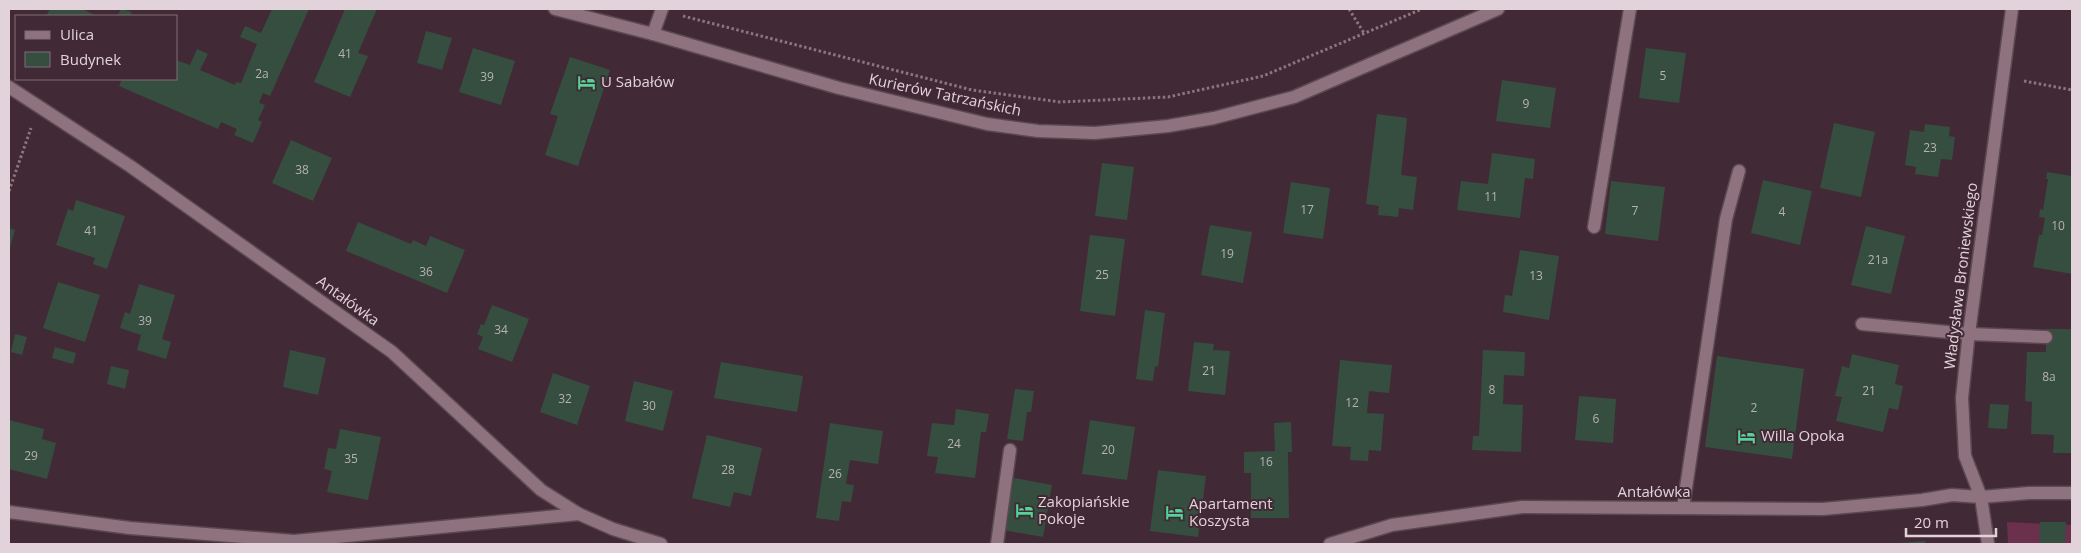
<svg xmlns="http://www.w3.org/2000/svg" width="2081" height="553" viewBox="0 0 2081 553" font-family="'Open Sans',sans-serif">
<rect width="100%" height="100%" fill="#412a35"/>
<path fill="#6b304e" d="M 2007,522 L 2072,525 L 2072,544 L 2008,544 Z"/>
<path fill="#354e40" d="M 50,9 L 82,9 L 97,16 L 46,16 Z
M 121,9 L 132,12 L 130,16 L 117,16 Z
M 272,9 L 309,9 L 270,96 L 263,93 L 259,103 L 265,105 L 258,120 L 262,122 L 253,143 L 234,135 L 237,129 L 221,122 L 218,129 L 119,86 L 122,79 L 176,79 L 176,60 L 190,65 L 197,49 L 208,54 L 200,70 L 235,85 L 236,82 L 241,83 L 257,44 L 240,37 L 245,26 L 261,33 Z
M 345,9 L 377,9 L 358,53 L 368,56 L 350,97 L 314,82 Z
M 426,31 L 452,38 L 442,70 L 417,63 Z
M 473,48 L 515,61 L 501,105 L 459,92 Z
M 1646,48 L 1686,53 L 1679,103 L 1639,98 Z
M 570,57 L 610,70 L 578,166 L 545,155 L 558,116 L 550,114 Z
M 1502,80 L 1556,88 L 1550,128 L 1496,121 Z
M 1377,114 L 1407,118 L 1401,175 L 1417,177 L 1413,210 L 1399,208 L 1398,217 L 1378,215 L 1379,206 L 1366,204 Z
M 1834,123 L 1875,132 L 1861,197 L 1820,188 Z
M 1925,124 L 1950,127 L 1949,136 L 1955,137 L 1952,160 L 1941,159 L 1938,177 L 1915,174 L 1916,167 L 1905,165 L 1910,130 L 1924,132 Z
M 291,140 L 332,158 L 313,201 L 272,183 Z
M 1492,153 L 1535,159 L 1533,179 L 1525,178 L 1520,218 L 1457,210 L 1461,181 L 1488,184 Z
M 1102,163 L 1134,167 L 1127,220 L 1095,216 Z
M 2047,172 L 2072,176 L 2072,274 L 2033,267 L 2039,235 L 2042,235 L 2045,218 L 2039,217 L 2040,209 L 2043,210 L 2048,179 L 2046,179 Z
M 1763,180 L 1812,191 L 1800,245 L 1751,233 Z
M 1611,181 L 1665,187 L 1658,241 L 1605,234 Z
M 1291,182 L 1330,188 L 1323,239 L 1283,233 Z
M 76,200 L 125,216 L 107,269 L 93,264 L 95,258 L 56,245 L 68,209 L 73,211 Z
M 358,222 L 411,244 L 413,240 L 426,246 L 430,236 L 465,250 L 447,293 L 346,251 Z
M 1210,225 L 1252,232 L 1243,283 L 1201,275 Z
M 1866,226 L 1905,236 L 1891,294 L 1851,285 Z
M 9,228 L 15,230 L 9,251 Z
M 1090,235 L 1125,239 L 1115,316 L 1080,311 Z
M 1520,250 L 1559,256 L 1549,320 L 1503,312 L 1505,295 L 1512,296 Z
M 58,282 L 100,295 L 85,342 L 43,328 Z
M 139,284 L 175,295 L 162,339 L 171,342 L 166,359 L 137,350 L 141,335 L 120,328 L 125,312 L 130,314 Z
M 492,305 L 529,319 L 512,362 L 478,349 L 483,337 L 477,334 L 481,324 L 484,325 Z
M 1145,310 L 1165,313 L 1158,367 L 1155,366 L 1153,381 L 1136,379 Z
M 2046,329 L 2072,329 L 2072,453 L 2053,453 L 2054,435 L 2031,434 L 2032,402 L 2025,401 L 2027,352 L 2046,352 Z
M 15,334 L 27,337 L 22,355 L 11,352 Z
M 1194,342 L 1214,344 L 1213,350 L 1230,351 L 1225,395 L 1188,391 Z
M 55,347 L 76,353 L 73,364 L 52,358 Z
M 290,350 L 326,358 L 318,395 L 283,387 Z
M 1483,350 L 1525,352 L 1524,376 L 1504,375 L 1503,404 L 1523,405 L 1521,452 L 1472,450 L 1473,436 L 1479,436 Z
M 1852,354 L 1899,365 L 1895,384 L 1903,386 L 1898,410 L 1889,408 L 1883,432 L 1836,421 L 1842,397 L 1835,396 L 1842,366 L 1849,368 Z
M 1717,356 L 1804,369 L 1792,459 L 1705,447 Z
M 1340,360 L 1392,365 L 1389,393 L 1369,391 L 1367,413 L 1384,414 L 1381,451 L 1369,450 L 1368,461 L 1350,460 L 1351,447 L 1332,446 Z
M 721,362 L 803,376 L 797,412 L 714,398 Z
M 111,366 L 129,370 L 125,389 L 107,384 Z
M 553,373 L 590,386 L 577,425 L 540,412 Z
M 634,381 L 673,391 L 663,431 L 625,421 Z
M 1015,389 L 1034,391 L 1031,412 L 1027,412 L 1023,441 L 1007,439 Z
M 1579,396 L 1616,399 L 1613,443 L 1575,440 Z
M 1990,404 L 2009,405 L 2007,429 L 1988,428 Z
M 956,409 L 989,414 L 986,432 L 981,432 L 975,478 L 935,473 L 938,457 L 927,456 L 932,423 L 954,425 Z
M 9,420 L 44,429 L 42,439 L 56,443 L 47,479 L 9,469 Z
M 1090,420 L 1135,427 L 1127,480 L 1082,474 Z
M 1291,422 L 1292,452 L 1288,452 L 1289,518 L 1251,518 L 1251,473 L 1244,473 L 1244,452 L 1275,451 L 1274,423 Z
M 830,423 L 883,431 L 878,464 L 850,460 L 846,484 L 854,485 L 851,502 L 842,501 L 839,521 L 816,518 Z
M 340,429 L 381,437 L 368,500 L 327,492 L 332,471 L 324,469 L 328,448 L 336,449 Z
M 707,435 L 762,448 L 751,496 L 734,492 L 730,507 L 692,498 Z
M 1158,470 L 1206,476 L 1198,537 L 1150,531 Z
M 1014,478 L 1052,485 L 1043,537 L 1003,530 Z
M 2040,522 L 2066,522 L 2065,544 L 2039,544 Z
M 1925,541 L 1925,544 L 1898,544 L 1898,543 Z"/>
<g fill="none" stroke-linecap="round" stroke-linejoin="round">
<defs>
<path id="lane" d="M 653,34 L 662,9
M 1594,227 L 1630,9
M 1862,324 L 1969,334 L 2046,337
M 1683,508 L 1726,219 L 1739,171
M 9,512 L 130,528 L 294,541 L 579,514
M 997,544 L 1010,450"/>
<path id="street" d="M 555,9 L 653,34 L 839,88 L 987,124 L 1038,131 L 1095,133 L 1168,126 L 1214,118 L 1294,97 L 1498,9
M 9,87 L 130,166 L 392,352 L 541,490 L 579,514 L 613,529 L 661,544
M 1330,544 L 1392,525 L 1522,507 L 1823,509 L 1922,500 L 1952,495 L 1981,497 L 2029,493 L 2072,493
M 1988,544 L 1981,497 L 1965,456 L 1962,398 L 1968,341 L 2012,9"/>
</defs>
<use href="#lane" stroke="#5b4851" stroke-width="15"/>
<use href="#street" stroke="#5b4851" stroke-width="15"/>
<path stroke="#8a767f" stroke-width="3" stroke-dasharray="2.5 2.5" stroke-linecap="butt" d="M 1349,9 L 1364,33
M 683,16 L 972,90 L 1060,102 L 1168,97 L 1263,76 L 1422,9
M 2024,81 L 2072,90
M 9,191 L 31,128"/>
<use href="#lane" stroke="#8e727e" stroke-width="12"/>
<use href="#street" stroke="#8e727e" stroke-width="12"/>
</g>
<defs>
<symbol id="hotel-bare" viewBox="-9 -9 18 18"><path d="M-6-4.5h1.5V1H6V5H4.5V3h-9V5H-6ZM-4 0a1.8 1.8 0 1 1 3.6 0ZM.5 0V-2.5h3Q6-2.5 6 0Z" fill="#53d396" stroke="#412a35" stroke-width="2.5" paint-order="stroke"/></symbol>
</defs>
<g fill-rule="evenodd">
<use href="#hotel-bare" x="574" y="70" width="25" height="25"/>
<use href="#hotel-bare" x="1734" y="424" width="25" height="25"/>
<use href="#hotel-bare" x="1012" y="498" width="25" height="25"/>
<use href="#hotel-bare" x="1162" y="500" width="25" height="25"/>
</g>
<g text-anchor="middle" stroke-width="4" stroke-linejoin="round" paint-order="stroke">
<g font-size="12" fill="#b7b1b3">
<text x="345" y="58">41</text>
<text x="262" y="78">2a</text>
<text x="1663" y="80">5</text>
<text x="487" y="81">39</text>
<text x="1526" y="108">9</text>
<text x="1930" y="152">23</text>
<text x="302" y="174">38</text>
<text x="1491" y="201">11</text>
<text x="1307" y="214">17</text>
<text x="1635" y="215">7</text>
<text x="1782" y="216">4</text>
<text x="2058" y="230">10</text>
<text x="91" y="235">41</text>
<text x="1227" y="258">19</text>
<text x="1878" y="264">21a</text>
<text x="426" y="276">36</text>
<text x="1102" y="279">25</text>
<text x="1536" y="280">13</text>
<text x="145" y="325">39</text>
<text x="501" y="334">34</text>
<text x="1209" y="375">21</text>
<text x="2049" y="381">8a</text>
<text x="1492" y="394">8</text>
<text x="1869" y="395">21</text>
<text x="565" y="403">32</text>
<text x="1352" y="407">12</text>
<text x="649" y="410">30</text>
<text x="1754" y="412">2</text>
<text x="1596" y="423">6</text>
<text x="954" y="448">24</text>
<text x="1108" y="454">20</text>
<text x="31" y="460">29</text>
<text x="351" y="463">35</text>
<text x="1266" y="466">16</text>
<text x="728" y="474">28</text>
<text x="835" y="478">26</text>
</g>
<g font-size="15" fill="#e2d2d9" stroke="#412a35" text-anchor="start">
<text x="601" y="87">U Sabałów</text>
<text x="1761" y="441">Willa Opoka</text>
<text x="1038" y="507">Zakopiańskie<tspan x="1038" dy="17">Pokoje</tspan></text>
<text x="1189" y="509">Apartament<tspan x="1189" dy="17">Koszysta</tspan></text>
</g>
<g font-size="15" fill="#e2d2d9" stroke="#412a35">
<text transform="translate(945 95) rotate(12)" y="5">Kurierów Tatrzańskich</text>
<text transform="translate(1961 276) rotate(-83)" y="5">Władysława Broniewskiego</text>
<text transform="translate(348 301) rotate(36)" y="5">Antałówka</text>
<text x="1654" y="497">Antałówka</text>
</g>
</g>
<rect width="2081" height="553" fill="none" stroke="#e2d2d9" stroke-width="20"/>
<rect x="15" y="15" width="162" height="65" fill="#412a35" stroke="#816d77"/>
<rect x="25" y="31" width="25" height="8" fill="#8e727e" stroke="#816d77"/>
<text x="60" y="40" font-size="15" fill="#e2d2d9">Ulica</text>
<rect x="25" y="52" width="25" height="15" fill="#354e40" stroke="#816d77"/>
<text x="60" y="65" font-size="15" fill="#e2d2d9">Budynek</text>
<path d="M1906 528v8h90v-8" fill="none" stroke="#e2d2d9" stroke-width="2.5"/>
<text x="1914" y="528" font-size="15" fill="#e2d2d9" stroke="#412a35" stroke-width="4" paint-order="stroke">20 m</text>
</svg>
